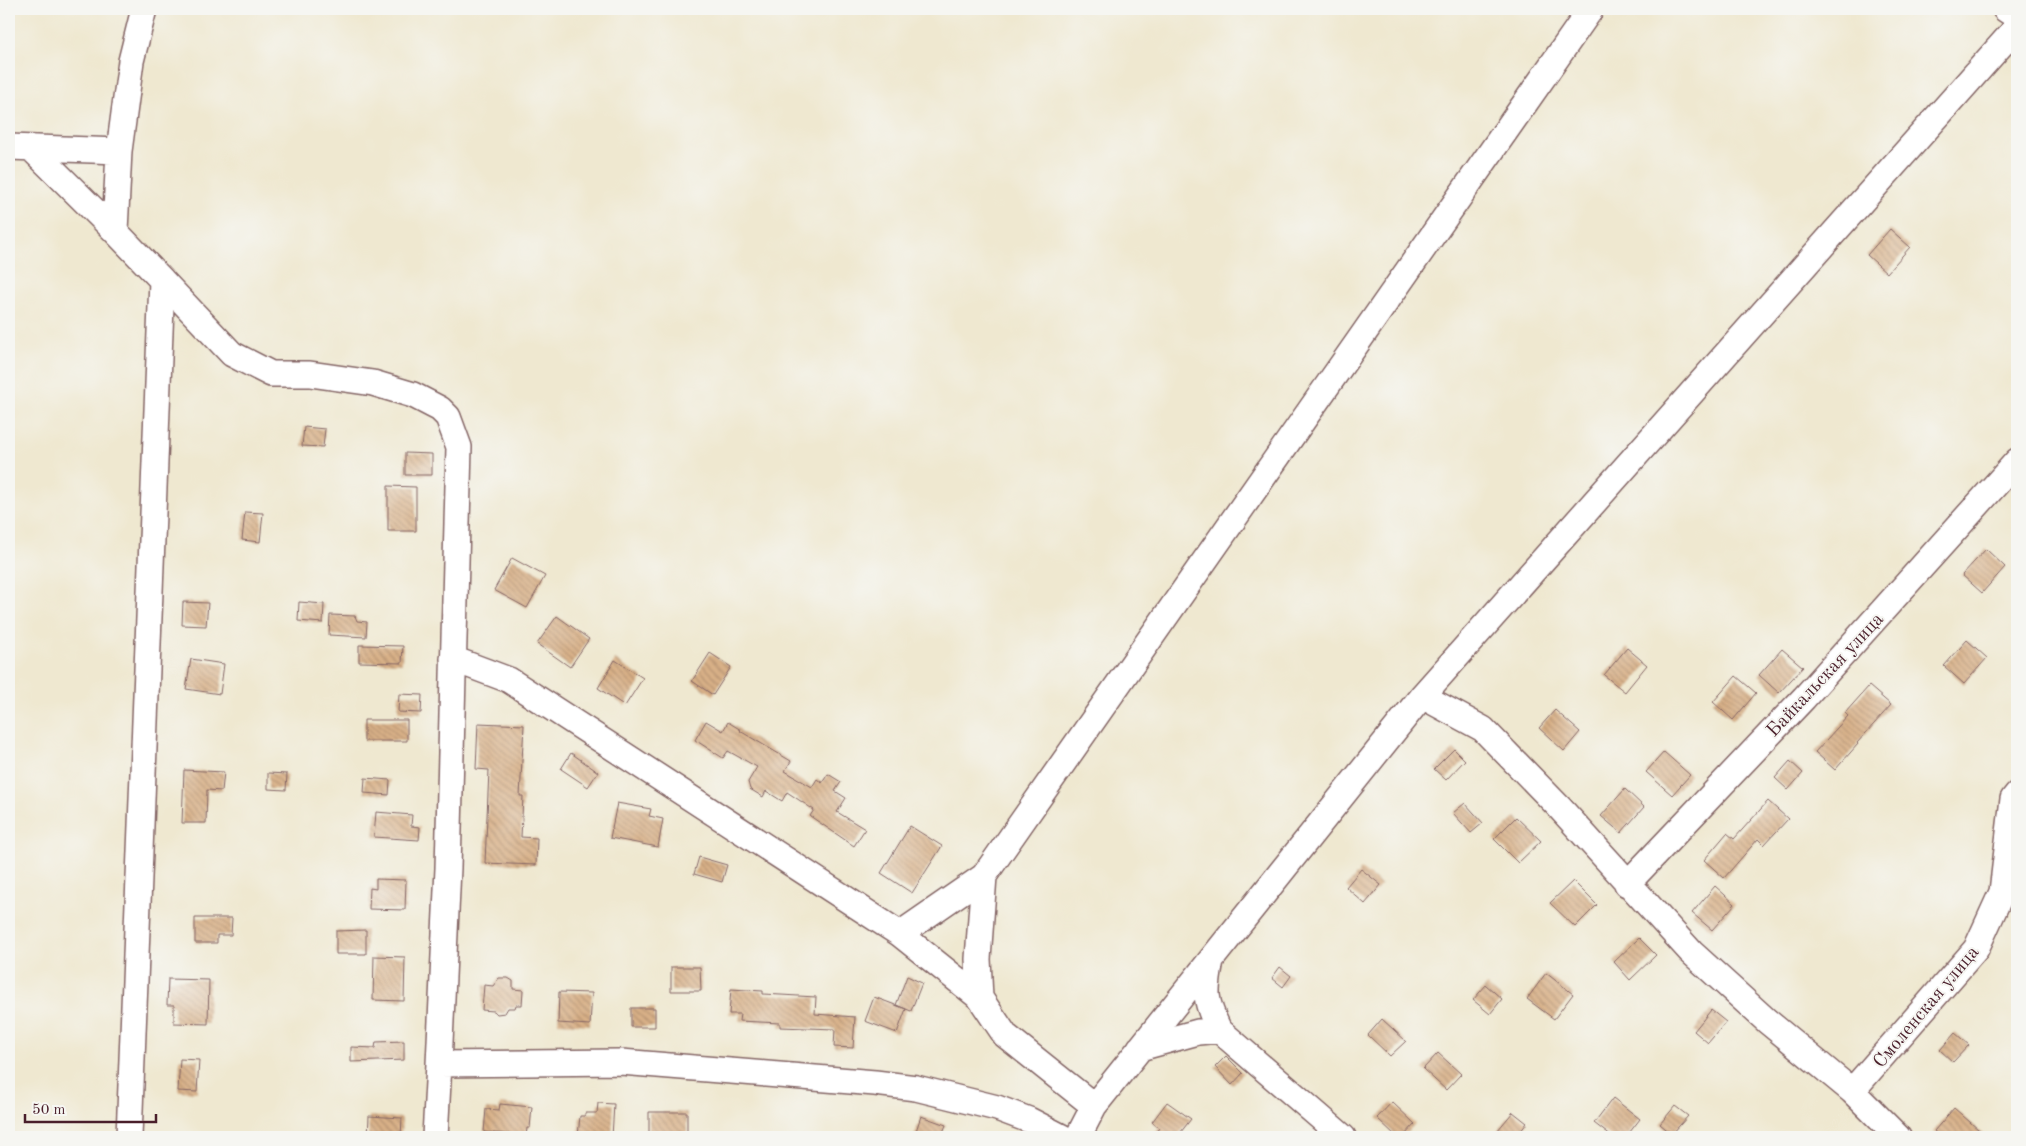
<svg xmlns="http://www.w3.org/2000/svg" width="2026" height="1146" viewBox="0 0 2026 1146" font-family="'Old Standard TT',serif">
<defs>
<pattern id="building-back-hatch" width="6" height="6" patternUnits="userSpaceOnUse" patternTransform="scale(1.25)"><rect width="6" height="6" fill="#d8b087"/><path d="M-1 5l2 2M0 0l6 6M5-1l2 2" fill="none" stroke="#b18f6f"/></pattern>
</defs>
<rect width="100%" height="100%" fill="#f6f6f2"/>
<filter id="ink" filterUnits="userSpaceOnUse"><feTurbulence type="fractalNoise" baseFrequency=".02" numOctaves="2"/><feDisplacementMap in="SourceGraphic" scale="10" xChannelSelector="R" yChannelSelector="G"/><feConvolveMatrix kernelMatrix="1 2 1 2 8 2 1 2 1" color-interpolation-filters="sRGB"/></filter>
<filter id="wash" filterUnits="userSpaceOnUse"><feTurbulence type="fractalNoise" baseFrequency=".0096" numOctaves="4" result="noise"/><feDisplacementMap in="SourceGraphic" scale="20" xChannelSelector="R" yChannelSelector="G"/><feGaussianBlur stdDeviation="1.12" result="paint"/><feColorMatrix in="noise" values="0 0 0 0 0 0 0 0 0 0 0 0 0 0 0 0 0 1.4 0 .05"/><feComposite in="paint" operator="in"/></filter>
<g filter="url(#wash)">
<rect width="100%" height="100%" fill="#efe8d0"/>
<g id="blocks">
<path fill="url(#building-back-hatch)" d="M 1890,229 L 1910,247 L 1887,273 L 1867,255 Z
M 304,427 L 325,429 L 323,447 L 302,446 Z
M 405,453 L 432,454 L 432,475 L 405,475 Z
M 388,486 L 416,487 L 416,531 L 388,531 Z
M 245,512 L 263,513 L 260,542 L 242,540 Z
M 1986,549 L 2005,567 L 1982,593 L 1962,575 Z
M 512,558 L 545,576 L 527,608 L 494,590 Z
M 183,602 L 208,603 L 206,626 L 182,625 Z
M 299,602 L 324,604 L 323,623 L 298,621 Z
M 330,615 L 355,616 L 357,621 L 367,622 L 366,637 L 329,635 Z
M 557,616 L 589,639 L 570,667 L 537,644 Z
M 1967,640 L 1987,658 L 1964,684 L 1944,666 Z
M 359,645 L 403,646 L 402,663 L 359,662 Z
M 1627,648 L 1647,665 L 1625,692 L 1604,675 Z
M 1782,649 L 1803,667 L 1779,693 L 1759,675 Z
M 710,653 L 731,667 L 713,695 L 692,681 Z
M 191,659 L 224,664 L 220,694 L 186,689 Z
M 615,660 L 643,678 L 625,706 L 598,688 Z
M 1736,676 L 1756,693 L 1733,720 L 1713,702 Z
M 1869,686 L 1891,705 L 1857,743 L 1858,744 L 1835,770 L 1815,752 L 1848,716 L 1845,713 Z
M 399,694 L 422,695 L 421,713 L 398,712 Z
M 1555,710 L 1580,732 L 1564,751 L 1539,728 Z
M 364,720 L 407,720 L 407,741 L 364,741 Z
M 706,721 L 723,731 L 728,722 L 741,730 L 740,731 L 791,761 L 785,771 L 812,787 L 817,779 L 822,783 L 828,774 L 841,782 L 835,791 L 846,798 L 837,812 L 865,829 L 854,846 L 810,816 L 814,810 L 787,792 L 782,801 L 766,791 L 763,797 L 750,789 L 748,782 L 757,767 L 728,751 L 723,758 L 695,740 Z
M 478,723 L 524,725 L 520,796 L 523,796 L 521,837 L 537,838 L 536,865 L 485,863 L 489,770 L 476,769 Z
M 1454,749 L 1465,760 L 1446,780 L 1434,769 Z
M 1664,752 L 1690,775 L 1672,795 L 1646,772 Z
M 571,753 L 598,772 L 588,787 L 561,769 Z
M 1790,761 L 1803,773 L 1788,790 L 1775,778 Z
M 184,770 L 224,772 L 222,791 L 207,790 L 206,823 L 182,823 Z
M 268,773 L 287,774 L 286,790 L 268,789 Z
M 365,778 L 390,780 L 389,795 L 364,793 Z
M 1625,789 L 1644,807 L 1621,833 L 1601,816 Z
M 1768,801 L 1788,819 L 1764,845 L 1758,839 L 1724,878 L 1704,860 L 1727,833 L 1734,839 Z
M 617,803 L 651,809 L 649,816 L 663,819 L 658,847 L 610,838 Z
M 1465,803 L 1483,823 L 1471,833 L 1453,813 Z
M 376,812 L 412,815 L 411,826 L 420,827 L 419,840 L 374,837 Z
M 1516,817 L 1541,841 L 1518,863 L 1494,839 Z
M 910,826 L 942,846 L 912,893 L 881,873 Z
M 699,857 L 727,865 L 722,882 L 694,874 Z
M 1361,869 L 1381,885 L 1365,904 L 1346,887 Z
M 376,879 L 406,880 L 405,910 L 369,909 L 370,888 L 376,889 Z
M 1573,881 L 1597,905 L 1575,927 L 1550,903 Z
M 1715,886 L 1735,904 L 1712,930 L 1692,913 Z
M 195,918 L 232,918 L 231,935 L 217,935 L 217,943 L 195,943 Z
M 366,930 L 366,954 L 336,954 L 336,931 Z
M 1639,938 L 1656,955 L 1630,980 L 1614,962 Z
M 374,956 L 405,957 L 404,1001 L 373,1000 Z
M 671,967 L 700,967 L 701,991 L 671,991 Z
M 1280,967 L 1291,976 L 1283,987 L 1272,978 Z
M 1546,973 L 1573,994 L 1554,1019 L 1527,999 Z
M 907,976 L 922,983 L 911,1011 L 896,1005 Z
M 499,978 L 508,978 L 513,981 L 513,989 L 523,990 L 522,1005 L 516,1005 L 515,1008 L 508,1008 L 505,1013 L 497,1014 L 494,1011 L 482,1010 L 484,985 L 493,986 Z
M 168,979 L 209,980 L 208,1024 L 174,1023 L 174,1005 L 167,1005 Z
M 1486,985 L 1502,999 L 1490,1014 L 1473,1000 Z
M 731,989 L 763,991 L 763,994 L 816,997 L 815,1014 L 855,1017 L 853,1048 L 834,1047 L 835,1029 L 780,1027 L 780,1023 L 739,1021 L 740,1014 L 729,1014 Z
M 559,992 L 592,993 L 590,1025 L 558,1023 Z
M 874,997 L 906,1009 L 897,1033 L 865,1021 Z
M 631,1008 L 655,1008 L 655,1027 L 631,1027 Z
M 1711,1010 L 1726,1022 L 1708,1043 L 1694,1031 Z
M 1382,1019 L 1406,1041 L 1390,1056 L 1368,1035 Z
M 1955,1033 L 1969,1045 L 1953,1062 L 1940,1050 Z
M 404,1041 L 404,1060 L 351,1062 L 351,1047 L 375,1048 L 376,1042 Z
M 1438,1053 L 1461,1074 L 1446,1090 L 1423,1069 Z
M 1226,1056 L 1243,1073 L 1232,1085 L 1215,1067 Z
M 180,1059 L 199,1060 L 197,1092 L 178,1091 Z
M 1613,1098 L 1640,1119 L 1626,1137 L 1612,1137 L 1594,1123 Z
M 1167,1102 L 1191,1119 L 1177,1137 L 1152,1137 L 1159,1128 L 1152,1122 Z
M 1392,1102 L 1415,1124 L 1403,1137 L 1397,1137 L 1377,1118 Z
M 598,1103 L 614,1104 L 612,1137 L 578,1136 L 580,1116 L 585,1116 L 585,1113 L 597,1113 Z
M 500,1104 L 532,1107 L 530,1128 L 527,1128 L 526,1136 L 484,1132 L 486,1109 L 499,1110 Z
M 1675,1106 L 1688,1116 L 1672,1134 L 1660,1124 Z
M 1954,1108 L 1987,1137 L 1941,1137 L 1934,1131 Z
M 649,1112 L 687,1112 L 687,1137 L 649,1137 Z
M 1513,1112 L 1527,1123 L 1516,1137 L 1492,1137 Z
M 369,1116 L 402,1118 L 401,1137 L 368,1137 Z
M 921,1116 L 946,1125 L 941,1137 L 914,1137 Z"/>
</g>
</g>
<g filter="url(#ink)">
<use href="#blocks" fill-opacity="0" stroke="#846565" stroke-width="1"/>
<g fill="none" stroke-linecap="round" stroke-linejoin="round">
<defs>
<path id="minor" d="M 2005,9 L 2017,17
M 9,147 L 119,151 L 115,231 L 162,280 L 129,1137
M 31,148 L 115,231
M 119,151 L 131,61 L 144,9
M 162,280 L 232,354 L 271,374 L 310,374 L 373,383 L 413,395 L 440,409 L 448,417 L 459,447 L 448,868 L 439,1064
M 453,659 L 509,680 L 900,934 L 980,998 L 1005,1035 L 1094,1106
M 1422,696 L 1483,729 L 1559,807 L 1691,952 L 1767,1021 L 1852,1091 L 1898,1137
M 1627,884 L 1804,698 L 2017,461
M 900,934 L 984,876 L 1591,9
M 1211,960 C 1205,993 1204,999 1219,1030 L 1343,1137
M 980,998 L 978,959 L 984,876
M 1140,1048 L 1198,1032 L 1219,1030
M 1852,1091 L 1976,949 L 2002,892 L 2013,799 L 2017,794
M 435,1137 L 439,1064 L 621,1062 L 875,1083 L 916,1088 L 997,1108 L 1029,1120 L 1062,1137
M 1078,1137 L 1094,1106 L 1422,696 L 2017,27"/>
</defs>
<use href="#minor" stroke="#846565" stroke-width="28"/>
<use href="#minor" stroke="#fff" stroke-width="25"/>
</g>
</g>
<g text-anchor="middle" stroke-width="4" stroke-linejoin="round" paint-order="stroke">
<g font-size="19" fill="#4a1f2b" stroke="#f6f6f2">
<text transform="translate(1824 674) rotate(-47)" y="7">Байкальская улица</text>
<text transform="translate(1925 1006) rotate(-50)" y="7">Смоленская улица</text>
</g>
</g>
<rect width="2026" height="1146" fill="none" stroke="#f6f6f2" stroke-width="30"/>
<path d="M25 1114v8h131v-8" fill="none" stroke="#4a1f2b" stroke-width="2.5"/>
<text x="32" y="1114" font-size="15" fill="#4a1f2b" stroke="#f6f6f2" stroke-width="4" paint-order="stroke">50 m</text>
</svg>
